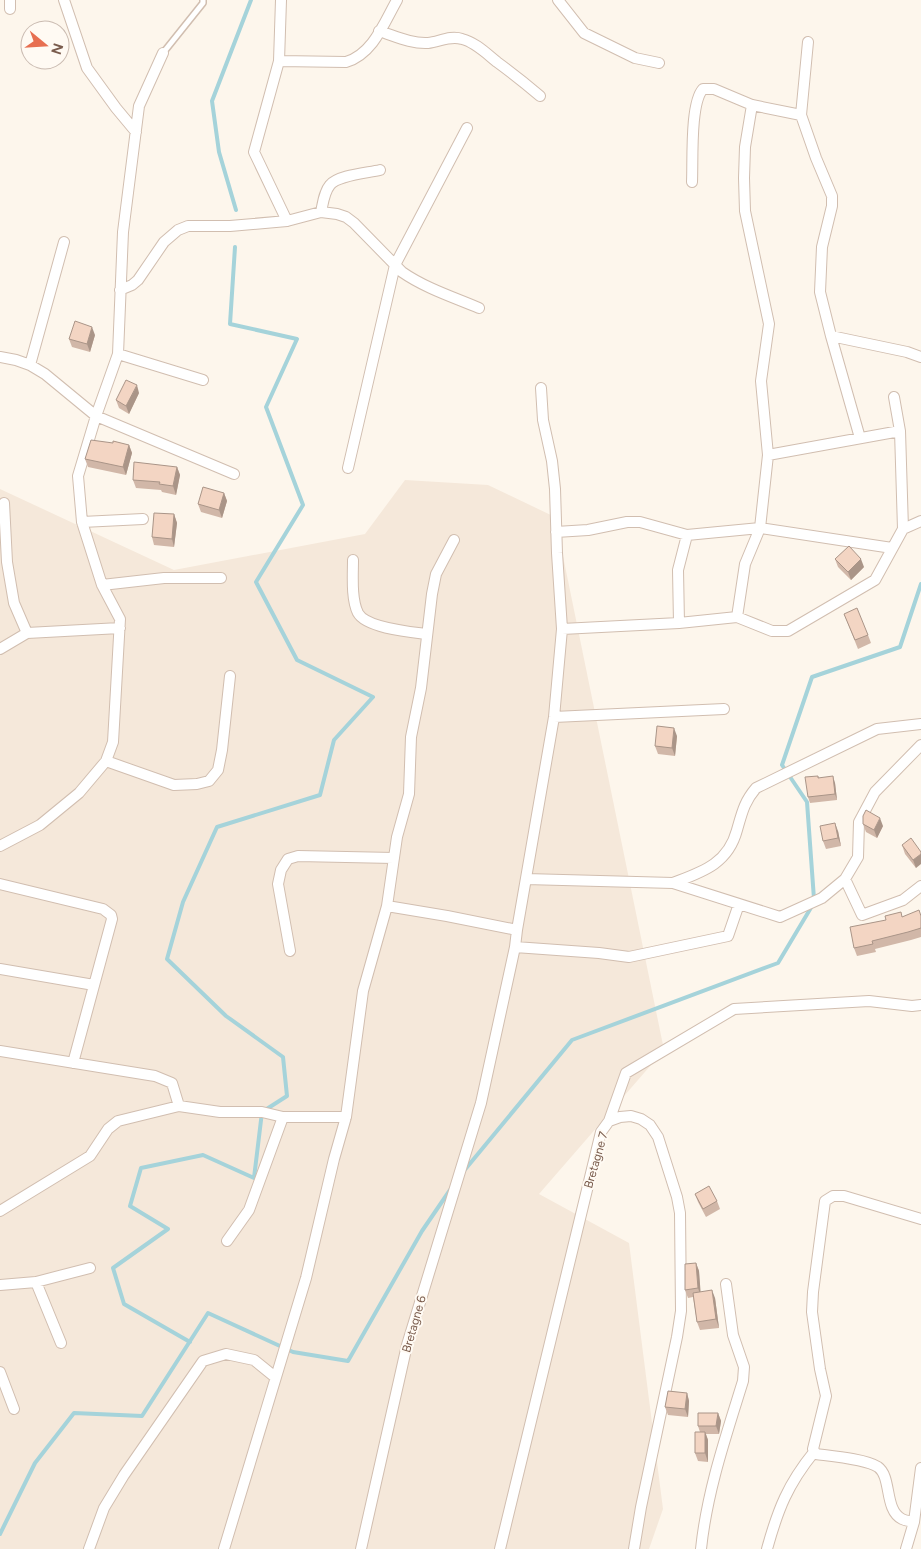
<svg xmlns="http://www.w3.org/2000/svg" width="921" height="1549" viewBox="0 0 921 1549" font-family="Figtree,sans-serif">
<rect width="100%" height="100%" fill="#fdf6ec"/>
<path fill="#f5e8da" d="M 405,480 L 488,485 L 555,517 L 664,1050 L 539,1194 L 629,1243 L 663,1509 L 649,1549 L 0,1549 L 0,489 L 174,570 L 365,534 Z"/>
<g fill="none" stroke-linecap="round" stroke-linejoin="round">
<path stroke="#a5d3da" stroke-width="4" d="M 236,210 L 219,152 L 212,101 L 251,0
M 814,899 L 807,802 L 782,765 L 812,677 L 900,647 L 921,584
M 463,1172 L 572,1040 L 778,963 L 812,906
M 190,1342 L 124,1304 L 113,1268 L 168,1229 L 130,1206 L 141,1168 L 203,1155 L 254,1178 L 262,1112 L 287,1096 L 283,1057 L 226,1016 L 167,959 L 183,902 L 217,827 L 320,795 L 334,740 L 373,697 L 297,660 L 256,582 L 303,505 L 266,407 L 297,339 L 230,324 L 235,247
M 0,1534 L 35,1463 L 74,1413 L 142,1416 L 208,1313 L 293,1352 L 348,1361 L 422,1231 L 450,1190"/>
<defs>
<path id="lane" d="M 163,53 L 203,3 L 203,0"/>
<path id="street" d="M 10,0 L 10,9
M 64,0 L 87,68 L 116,108 L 136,132
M 281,0 L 279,61 L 254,152 L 287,221
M 558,0 L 584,33 L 635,58 L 659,63
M 379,31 C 395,36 411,44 428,43 C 439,42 450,35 462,39 C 475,42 487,54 497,62 C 512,73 526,84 540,96
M 808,42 L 801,115 L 816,158 L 832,196 L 832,206 L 822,247 L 820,292 L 831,336 L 860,438
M 279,61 L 346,62 C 373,54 384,23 397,0
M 692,182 C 693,161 690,103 703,89 L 714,89 L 752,105 L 801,115
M 321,212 C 323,203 324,192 330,185 C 338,175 367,173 380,170
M 120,290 L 132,285 L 138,280 L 164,242 L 178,230 L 188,226 L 230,226 L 287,221 L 321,212 L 337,214 L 346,217 L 354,223 L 402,272 C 425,288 453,297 479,308
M 831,336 L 907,352 L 921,357
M 118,354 L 203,380
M 0,357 L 16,360 L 30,365 L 45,374 L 96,416 L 234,474
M 30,365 L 64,242
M 541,388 L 543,420 L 552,461 L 555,489 L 557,553 L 562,629
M 768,455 L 900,431
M 348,468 L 395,265 L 467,128
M 4,503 L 7,562 L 14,603 L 27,633
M 82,522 L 143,519
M 903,529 L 921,521
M 556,532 L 588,530 L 627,522 L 640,522 L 687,535 L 760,528 L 892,548
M 353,560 C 353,575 351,599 358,613 C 366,628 411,632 427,634
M 102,585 L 164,578 L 221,578
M 737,617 L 772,631 L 788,631 L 875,580 L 903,529 L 900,431 L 894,397
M 679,623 L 678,570 L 687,535
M 0,649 L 27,633 L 120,628
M 554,717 L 724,709
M 106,761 L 174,785 L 197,784 L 209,781 L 218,770 L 222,750 L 230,676
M 0,846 L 40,825 L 79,793 L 106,761 L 113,742 L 120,619 L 102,585 L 82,522 L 78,476 L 96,416 L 118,354 L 123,232 L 139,106 L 163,53
M 526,879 L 673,883 L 780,917 L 822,898 L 845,879 L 858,857 L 859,822 L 875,792 L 921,745
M 845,879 L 862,915 L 903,900 L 921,886
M 673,883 C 702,872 728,864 737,830 C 742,813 744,802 756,788 L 877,729 L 921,724
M 0,884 L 103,909 L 111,915 L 112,919 L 73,1063
M 387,906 L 447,916 L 517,930 L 554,717 L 562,629 L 679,623 L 737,617 L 745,564 L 760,528 L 768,455 L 761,381 L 769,324 L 745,211 L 744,178 L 745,147 L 752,105
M 515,947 L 599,953 L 629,957 L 728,936 L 739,904
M 290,951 L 278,884 L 281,870 L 288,859 L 298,856 L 394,858
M 0,969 L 94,985
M 0,1051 L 155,1076 L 172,1083 L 179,1106
M 609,1121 L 626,1073 L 734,1009 L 869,1001 L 912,1006 L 921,1005
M 0,1211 L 90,1156 L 108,1129 L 118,1121 L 179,1106 L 220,1112 L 262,1112 L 283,1117 L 346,1117
M 227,1241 L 249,1210 L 283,1117
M 36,1282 L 61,1343
M 0,1285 L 36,1282 L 90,1268
M 0,1372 L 14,1409
M 914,1522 C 910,1521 906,1521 902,1519 C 884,1510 892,1477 878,1467 C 866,1459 831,1456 816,1454 L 813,1449 L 826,1396 L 820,1369 L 812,1312 L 813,1292 L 825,1201 L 833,1196 L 844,1196 L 921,1219
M 89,1549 L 104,1508 L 124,1475 L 203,1361 L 226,1354 L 254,1360 L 275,1377
M 224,1549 L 306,1278 L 334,1159 L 346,1117 L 363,991 L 387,906 L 397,837 L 409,794 L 411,737 L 421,688 L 432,594 L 436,574 L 454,540
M 361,1549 L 407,1345 L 481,1103 L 515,947 L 517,930
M 500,1549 L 601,1132 L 609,1121 L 620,1117 L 631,1116 L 641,1119 L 650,1125 L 658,1137 L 677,1197 L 680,1213 L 681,1311 L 677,1337 L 641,1507 L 634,1549
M 701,1549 C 707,1491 726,1436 743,1381 L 744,1367 L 733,1335 L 726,1284
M 767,1549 C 778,1509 788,1484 814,1452
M 906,1549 L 914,1522 L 921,1468"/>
</defs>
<use href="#lane" stroke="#d1beb0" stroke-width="8"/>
<use href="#street" stroke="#d1beb0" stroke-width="12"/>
<use href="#lane" stroke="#fff" stroke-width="5"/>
<use href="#street" stroke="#fff" stroke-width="10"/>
</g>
<path fill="#d1b7a8" d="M 95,335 L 90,352 L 72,347 L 69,339 Z
M 139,393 L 129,414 L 119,408 L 116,400 Z
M 129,445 L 132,453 L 126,475 L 88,467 L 85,459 Z
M 177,467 L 180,475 L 176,495 L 162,492 L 161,490 L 136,488 L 133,480 Z
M 224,493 L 227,501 L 222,518 L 201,512 L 198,504 Z
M 174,514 L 177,523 L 174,547 L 154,545 L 152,537 Z
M 835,559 L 864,567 L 851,580 L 838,567 Z
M 844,614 L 868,635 L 871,643 L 858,649 Z
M 677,736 L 675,756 L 658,754 L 655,746 Z
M 818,776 L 819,778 L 835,783 L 837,800 L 810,803 L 808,797 Z
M 863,824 L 883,826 L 877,838 L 866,832 Z
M 838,831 L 841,846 L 826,849 L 823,841 Z
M 902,845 L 921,852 L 916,868 L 905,854 Z
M 921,916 L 921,937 L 911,940 L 875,949 L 876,952 L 857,956 L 854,948 L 903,917 Z
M 695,1194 L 717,1201 L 720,1209 L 706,1217 L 698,1202 Z
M 696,1263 L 699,1271 L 700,1292 L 715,1298 L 719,1328 L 700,1330 L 697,1322 L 693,1297 L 688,1298 L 685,1290 Z
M 687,1393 L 689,1401 L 688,1417 L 668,1415 L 665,1407 Z
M 718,1413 L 721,1421 L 719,1434 L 706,1434 L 708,1440 L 708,1462 L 698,1461 L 695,1453 L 700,1432 L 698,1426 Z"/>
<path fill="#aa9588" d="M 92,327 L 95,335 L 90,352 L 87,344 Z
M 137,385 L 139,393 L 129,414 L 126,406 Z
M 129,445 L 132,453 L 126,475 L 123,467 Z
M 177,467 L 180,475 L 176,495 L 173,486 Z
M 224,493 L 227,501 L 222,518 L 219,510 Z
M 174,514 L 177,523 L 174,547 L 172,539 Z
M 861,559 L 864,567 L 851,580 L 848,572 Z
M 674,728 L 677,736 L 675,756 L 672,748 Z
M 833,776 L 835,783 L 837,800 L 835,794 Z
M 880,818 L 883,826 L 877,838 L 874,830 Z
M 835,823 L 838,831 L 841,846 L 838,838 Z
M 921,854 L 921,864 L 916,868 L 913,860 Z
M 696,1263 L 699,1271 L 701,1297 L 698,1288 Z
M 712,1290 L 715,1298 L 719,1328 L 716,1319 Z
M 687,1393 L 689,1401 L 688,1417 L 685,1409 Z
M 718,1413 L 721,1421 L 719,1434 L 716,1426 Z
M 705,1432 L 708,1440 L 708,1462 L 705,1453 Z"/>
<path fill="#f3d5c3" stroke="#aa9588" d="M 75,321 L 92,327 L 87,344 L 69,339 Z
M 126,380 L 137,385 L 126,406 L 116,400 Z
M 91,440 L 113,443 L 113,441 L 129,445 L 123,467 L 85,459 Z
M 134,462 L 177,467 L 173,486 L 159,484 L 160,482 L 133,480 Z
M 203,487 L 224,493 L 219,510 L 198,504 Z
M 154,513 L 174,514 L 172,539 L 152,537 Z
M 849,546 L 861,559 L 848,572 L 835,559 Z
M 857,608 L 868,635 L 855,640 L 844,614 Z
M 657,726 L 674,728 L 672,748 L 655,746 Z
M 818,776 L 818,778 L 833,776 L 835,794 L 808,797 L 805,777 Z
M 866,810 L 880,818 L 874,830 L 863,824 L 863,816 Z
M 835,823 L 838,838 L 823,841 L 820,826 Z
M 911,838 L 921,852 L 921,854 L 913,860 L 902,845 Z
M 919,910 L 921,916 L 921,928 L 908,932 L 872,941 L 873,944 L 854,948 L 850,927 L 886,920 L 885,916 L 901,912 L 902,917 Z
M 709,1186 L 717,1201 L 703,1209 L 695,1194 Z
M 696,1263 L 698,1288 L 685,1290 L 685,1264 Z
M 712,1290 L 716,1319 L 697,1322 L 693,1293 Z
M 668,1391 L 687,1393 L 685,1409 L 665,1407 Z
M 698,1413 L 718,1413 L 716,1426 L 698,1426 Z
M 695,1432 L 705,1432 L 705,1453 L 695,1453 Z"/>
<g text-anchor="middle" stroke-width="4" stroke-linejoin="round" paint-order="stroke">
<g font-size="12" fill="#7a5c4d" stroke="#fffaf3">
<text transform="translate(596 1160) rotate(-74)" y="4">Bretagne 7</text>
<text transform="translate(414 1324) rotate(-74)" y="4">Bretagne 6</text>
</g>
</g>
<g transform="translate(45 45) rotate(108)"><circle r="24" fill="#fffaf3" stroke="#cabbb1"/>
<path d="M0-4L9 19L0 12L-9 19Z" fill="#e76f51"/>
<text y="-8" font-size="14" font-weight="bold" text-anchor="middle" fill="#7a5c4d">N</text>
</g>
</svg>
